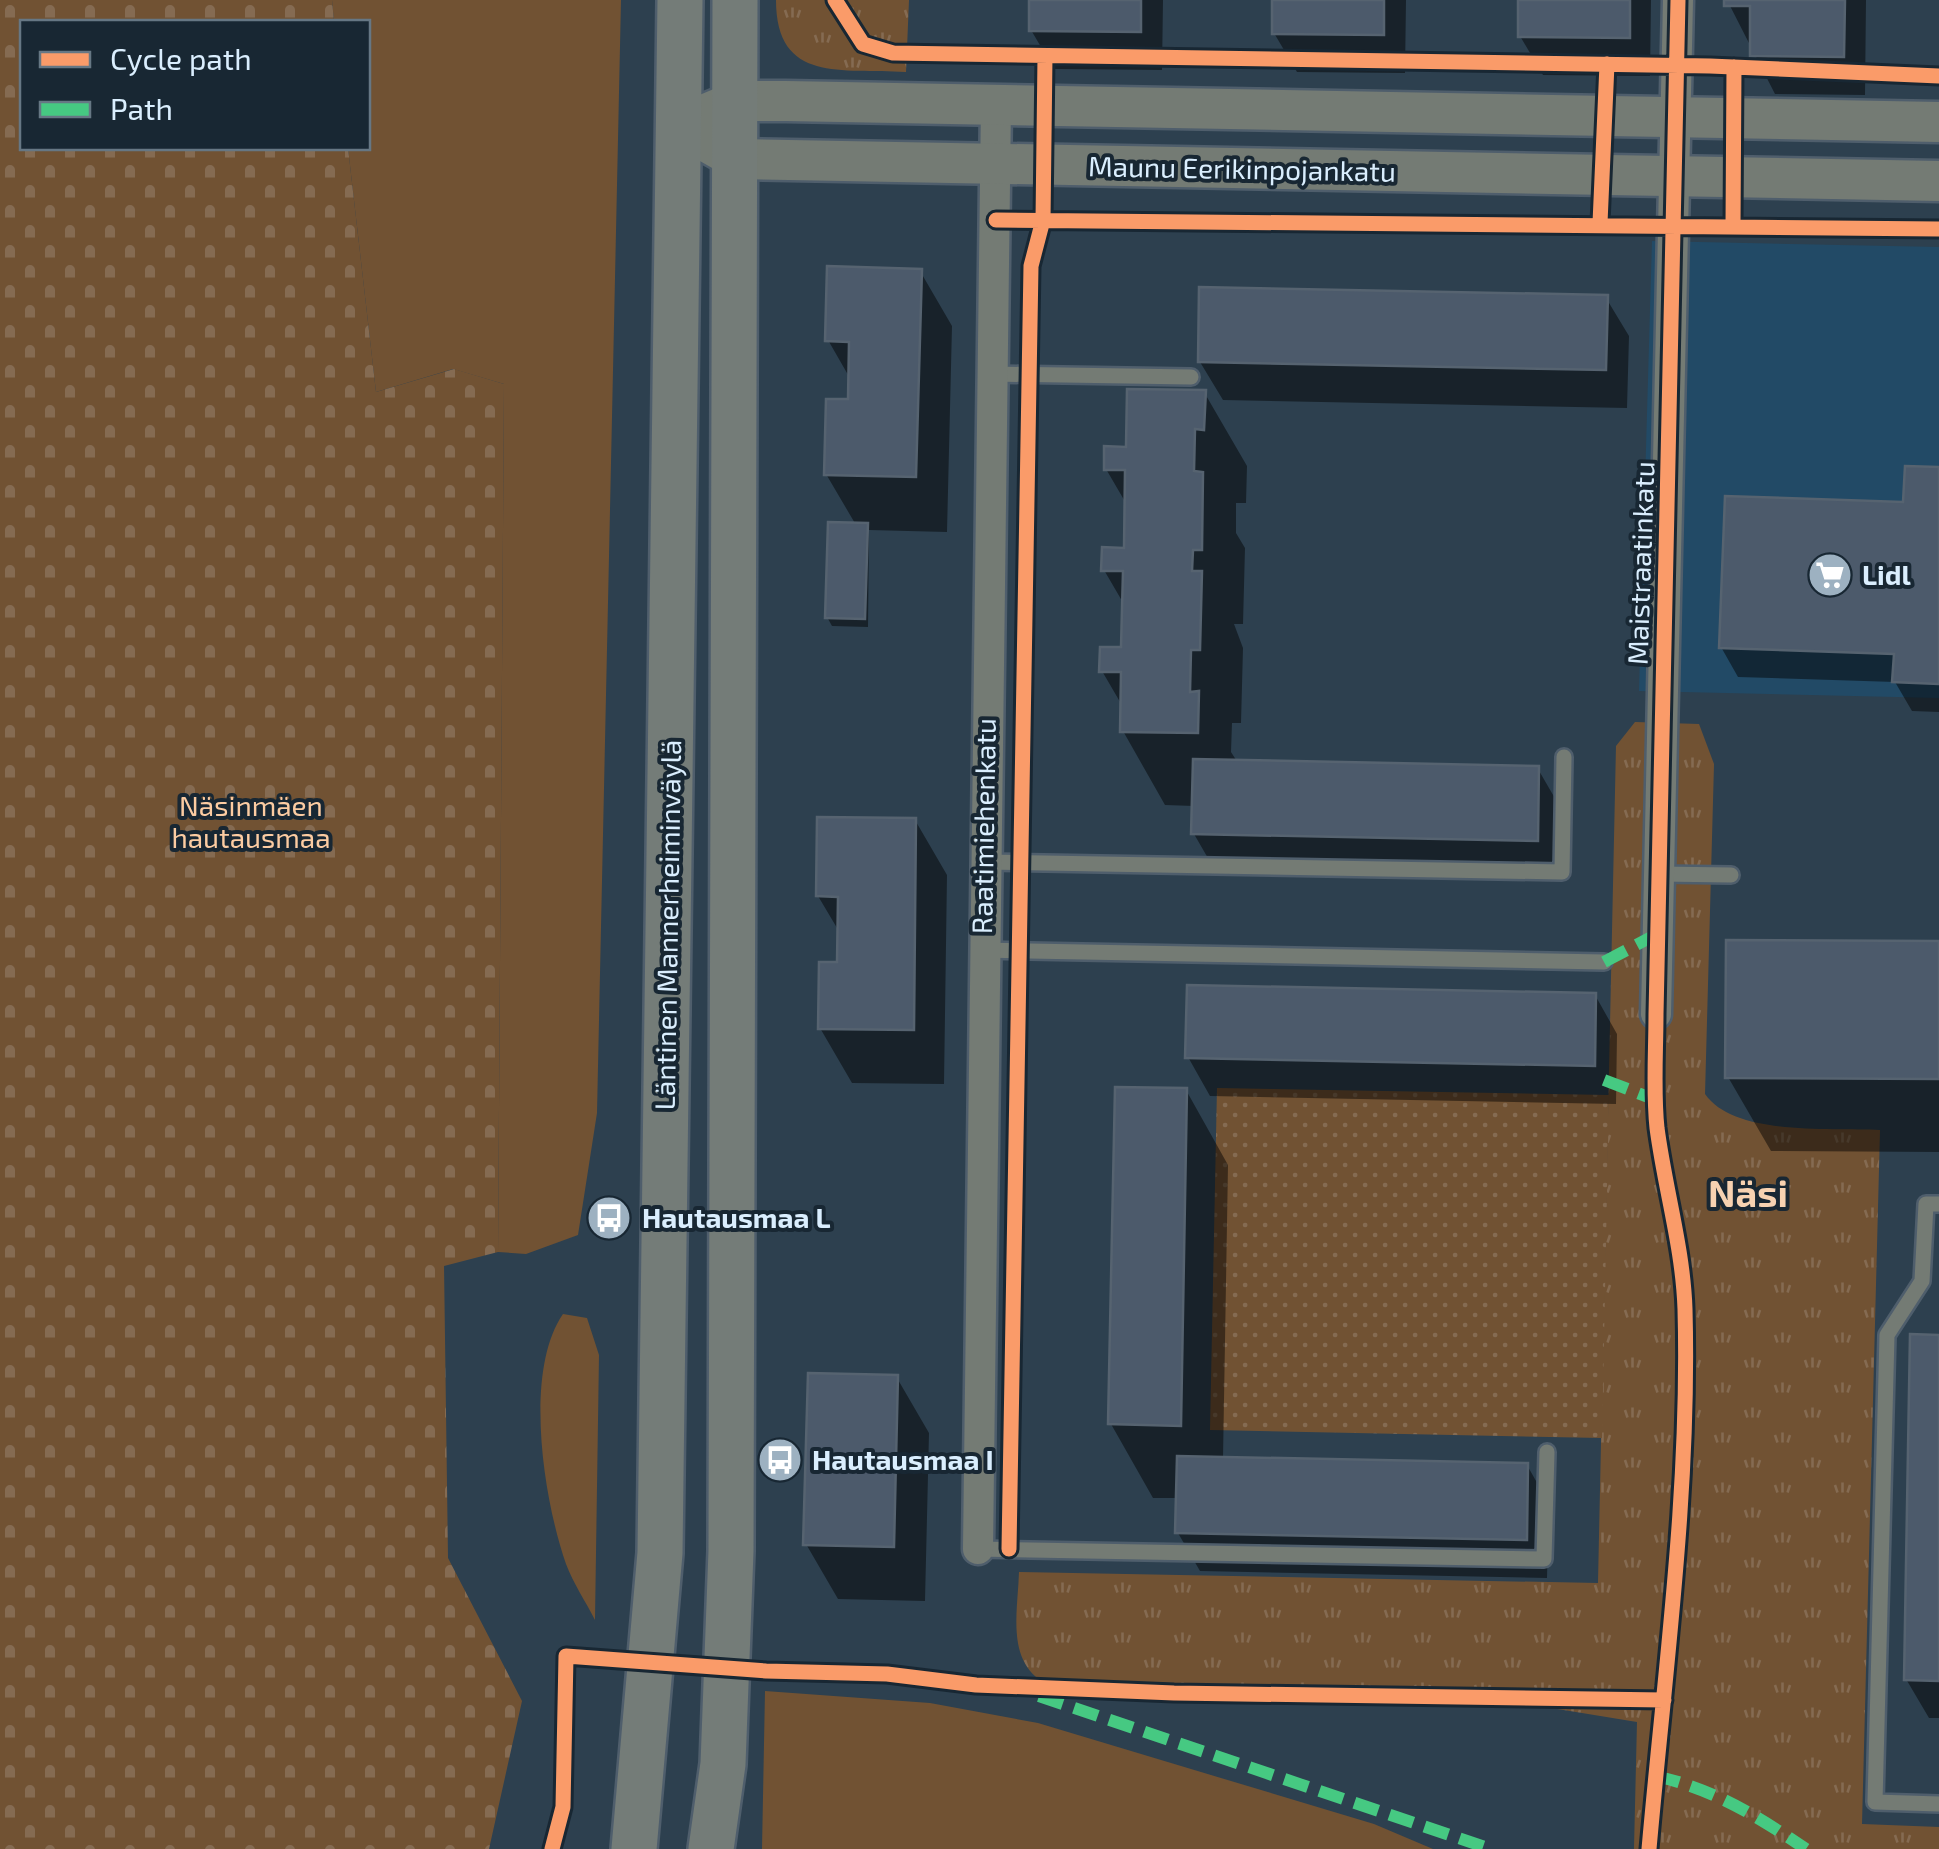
<svg xmlns="http://www.w3.org/2000/svg" width="1939" height="1849" viewBox="0 0 1939 1849" font-family="'Exo 2',sans-serif">
<defs>
<pattern id="cemetery-stones" width="16" height="16" patternUnits="userSpaceOnUse" patternTransform="scale(2.5)"><rect width="16" height="16" fill="#715233"/><path d="M2 7V4a2 2 0 0 1 4 0v3zM10 15v-3a2 2 0 0 1 4 0v3z" fill="#856b52"/></pattern>
<pattern id="park-tufts" width="24" height="20" patternUnits="userSpaceOnUse" patternTransform="scale(2.5)"><rect width="24" height="20" fill="#715233"/><path d="M3 7l-1-3M5 7V3M7 7l1-3M15 17l-1-3M17 17v-4M19 17l1-3" fill="none" stroke="#856b52"/></pattern>
<pattern id="garden-dots" width="8" height="8" patternUnits="userSpaceOnUse" patternTransform="scale(2.5)"><rect width="8" height="8" fill="#715233"/><path d="M2 2h.1M6 6h.1" fill="none" stroke="#856b52" stroke-width="1.8" stroke-linecap="round"/></pattern>
</defs>
<rect width="100%" height="100%" fill="#2d404f"/>
<path fill="#224a66" d="M 1652,241 L 1939,247 L 1939,698 L 1639,691 Z"/>
<path fill="#715233" d="M 332,0 L 621,0 L 597,1113 L 578,1235 L 526,1254 L 498,1252 L 504,384 L 453,369 L 376,392 L 348,148 L 368,148 L 368,22 L 334,22 Z
M 563,1314 L 587,1318 L 599,1355 L 595,1620 C 586,1602 573,1583 566,1564 C 544,1501 523,1372 563,1314 Z
M 765,1691 L 930,1703 L 1038,1723 L 1374,1824 L 1433,1849 L 762,1849 Z"/>
<path fill="url(#cemetery-stones)" d="M 0,0 L 332,0 L 334,22 L 22,22 L 22,148 L 348,148 L 376,392 L 454,369 L 504,384 L 498,1252 L 444,1266 L 448,1558 L 522,1701 L 489,1849 L 0,1849 Z"/>
<path fill="url(#park-tufts)" d="M 776,0 L 909,0 L 906,72 C 842,68 776,84 776,0 Z
M 1635,722 L 1699,724 L 1714,764 L 1705,1094 C 1735,1137 1831,1127 1880,1130 L 1862,1824 L 1939,1827 L 1939,1849 L 1634,1849 L 1637,1722 L 1491,1698 L 1174,1693 L 1043,1682 C 1006,1659 1018,1610 1019,1572 L 1598,1583 L 1616,746 Z"/>
<path fill="url(#garden-dots)" d="M 1217,1088 L 1609,1095 L 1602,1438 L 1210,1430 Z"/>
<path fill="#0007" d="M 1032,0 L 1163,0 L 1162,70 L 1054,69 L 1031,30 Z
M 1273,0 L 1406,0 L 1405,73 L 1297,72 L 1274,33 Z
M 1517,0 L 1651,0 L 1650,76 L 1543,75 L 1520,36 Z
M 1727,0 L 1866,0 L 1865,95 L 1775,94 Z
M 920,271 L 952,326 L 947,532 L 869,530 L 868,627 L 832,626 L 827,617 L 856,525 L 826,474 L 850,402 L 851,380 L 828,340 Z
M 1606,298 L 1629,336 L 1627,408 L 1223,400 L 1200,362 Z
M 1204,392 L 1247,466 L 1246,503 L 1236,503 L 1236,533 L 1245,548 L 1243,624 L 1234,624 L 1243,648 L 1241,723 L 1232,723 L 1231,752 L 1238,763 L 1538,769 L 1560,807 L 1558,879 L 1216,872 L 1194,834 L 1194,806 L 1165,805 L 1123,731 L 1123,707 L 1102,671 L 1124,650 L 1125,606 L 1104,570 L 1126,550 L 1127,505 L 1106,469 Z
M 1939,470 L 1939,712 L 1912,711 L 1895,682 L 1738,677 L 1721,647 L 1906,505 Z
M 915,820 L 947,875 L 944,1084 L 852,1083 L 820,1028 L 839,964 L 840,933 L 818,896 Z
M 1939,944 L 1939,1152 L 1771,1151 L 1728,1077 Z
M 1595,995 L 1617,1034 L 1616,1104 L 1210,1096 L 1188,1057 Z
M 1186,1090 L 1228,1165 L 1223,1459 L 1527,1465 L 1549,1504 L 1547,1578 L 1200,1571 L 1178,1533 L 1179,1498 L 1153,1498 L 1111,1424 Z
M 1939,1337 L 1939,1718 L 1929,1718 L 1906,1679 Z
M 897,1378 L 929,1433 L 925,1601 L 838,1599 L 806,1544 Z"/>
<path fill="#4c5a6b" stroke="#566370" stroke-width="2.5" d="M 1029,0 L 1141,0 L 1141,32 L 1029,31 Z
M 1272,0 L 1384,0 L 1384,35 L 1272,34 Z
M 1518,0 L 1630,0 L 1630,38 L 1518,37 Z
M 1724,0 L 1845,0 L 1844,57 L 1750,56 L 1750,6 L 1724,6 Z
M 827,266 L 922,269 L 916,477 L 824,475 L 826,399 L 848,399 L 849,342 L 825,341 Z
M 1199,287 L 1608,295 L 1606,370 L 1198,362 Z
M 1127,389 L 1206,390 L 1204,430 L 1195,429 L 1194,471 L 1203,472 L 1202,550 L 1193,550 L 1192,571 L 1202,571 L 1200,650 L 1191,650 L 1190,692 L 1199,691 L 1198,733 L 1120,732 L 1121,672 L 1099,672 L 1100,647 L 1121,647 L 1123,571 L 1101,571 L 1102,547 L 1124,548 L 1125,470 L 1104,470 L 1104,446 L 1126,447 Z
M 1905,466 L 1939,467 L 1939,684 L 1892,682 L 1894,654 L 1719,648 L 1725,496 L 1903,502 Z
M 828,522 L 868,523 L 865,619 L 825,618 Z
M 1193,759 L 1539,766 L 1538,841 L 1191,834 Z
M 817,817 L 916,818 L 914,1030 L 818,1029 L 819,962 L 837,962 L 838,897 L 816,896 Z
M 1726,940 L 1939,941 L 1939,1079 L 1725,1078 Z
M 1187,985 L 1596,993 L 1595,1066 L 1185,1058 Z
M 1115,1087 L 1187,1088 L 1181,1426 L 1108,1424 Z
M 1910,1334 L 1939,1335 L 1939,1681 L 1904,1680 Z
M 808,1373 L 898,1375 L 894,1547 L 803,1545 Z
M 1177,1456 L 1528,1463 L 1527,1540 L 1175,1533 Z"/>
<g fill="none" stroke-linecap="round" stroke-linejoin="round">
<defs>
<path id="service" d="M 993,374 L 1191,377
M 983,862 L 1562,872 L 1564,757
M 1659,874 L 1731,875
M 982,950 L 1604,962
M 1939,1204 L 1926,1204 L 1922,1281 L 1887,1335 L 1875,1802 L 1939,1804
M 978,1549 L 1544,1559 L 1547,1452"/>
<path id="minor" d="M 1656,1014 L 1678,0
M 978,1549 L 996,103"/>
<path id="tertiary" d="M 706,114 L 737,101 L 786,101 L 1939,122
M 679,126 L 737,159 L 1939,181"/>
<path id="secondary" d="M 634,1849 L 660,1553 L 680,0
M 711,1849 L 723,1764 L 731,1551 L 735,0"/>
</defs>
<use href="#service" stroke="#4f5e6c" stroke-width="20"/>
<use href="#minor" stroke="#4f5e6c" stroke-width="35"/>
<use href="#tertiary" stroke="#4f5e6c" stroke-width="45"/>
<use href="#secondary" stroke="#4f5e6c" stroke-width="50"/>
<use href="#service" stroke="#747b74" stroke-width="15"/>
<use href="#minor" stroke="#747b74" stroke-width="30"/>
<use href="#tertiary" stroke="#747b74" stroke-width="40"/>
<use href="#secondary" stroke="#747c78" stroke-width="45"/>
<path stroke="#46c982" stroke-width="12" stroke-dasharray="25 12" stroke-linecap="butt" d="M 1604,962 L 1657,934
M 1604,1080 L 1656,1100
M 1039,1696 L 1491,1849
M 1655,1776 C 1714,1789 1757,1816 1806,1849"/>
<defs>
<path id="cycleway" d="M 835,0 L 863,44 L 893,53 L 1710,66 L 1939,76
M 996,220 L 1939,229
M 1600,223 L 1607,64
M 1733,225 L 1734,67
M 1009,1549 L 1031,266 L 1043,220 L 1045,56
M 552,1849 L 563,1807 L 566,1656 L 766,1671 L 887,1674 L 976,1685 L 1174,1693 L 1664,1700
M 1649,1849 C 1665,1668 1690,1491 1685,1309 C 1683,1248 1665,1189 1657,1128 C 1653,1091 1656,1051 1656,1014 L 1678,0"/>
</defs>
<use href="#cycleway" stroke="#182733" stroke-width="21"/>
<use href="#cycleway" stroke="#fa9b69" stroke-width="15"/>
</g>
<defs>
<symbol id="supermarket-disc" viewBox="-11 -11 22 22"><circle r="9.5" fill="#9db1c1" stroke="#182733"/><path d="M-6-5.5h2.5l.6 2H6L4.5 2H-2.5L-4.4-4H-6ZM-1.5 3.2a1.3 1.3 0 1 0 .1 0ZM3 3.2a1.3 1.3 0 1 0 .1 0Z" fill="#fff"/></symbol>
<symbol id="bus-disc" viewBox="-11 -11 22 22"><circle r="9.5" fill="#9db1c1" stroke="#182733"/><path d="M-5-6H5V4H4V6H2V4H-2V6H-4V4H-5ZM-3.5-4V0h7V-4ZM-3.5 1.2v1.5H-2V1.2ZM2 1.2v1.5H3.5V1.2Z" fill="#fff"/></symbol>
</defs>
<g fill-rule="evenodd">
<use href="#supermarket-disc" x="1805" y="550" width="50" height="50"/>
<use href="#bus-disc" x="584" y="1193" width="50" height="50"/>
<use href="#bus-disc" x="755" y="1435" width="50" height="50"/>
</g>
<g text-anchor="middle" stroke-width="8" stroke-linejoin="round" paint-order="stroke">
<g font-size="28" fill="#daeefe" stroke="#182733">
<text transform="translate(1242 169) rotate(1)" y="10">Maunu Eerikinpojankatu</text>
<text transform="translate(1641 563) rotate(-88)" y="10">Maistraatinkatu</text>
<text transform="translate(984 826) rotate(-89)" y="10">Raatimiehenkatu</text>
<text transform="translate(668 925) rotate(-89)" y="10">Läntinen Mannerheiminväylä</text>
</g>
<g font-size="28" font-weight="bold" fill="#daeefe" stroke="#182733" text-anchor="start">
<text x="1862" y="585">Lidl</text>
<text x="642" y="1228">Hautausmaa L</text>
<text x="812" y="1470">Hautausmaa I</text>
</g>
<g font-size="28" fill="#fccca2" stroke="#182733">
<text x="251" y="816">Näsinmäen<tspan x="251" dy="32">hautausmaa</tspan></text>
</g>
<g font-size="38" font-weight="bold" fill="#f7d2b1" stroke="#182733">
<text x="1748" y="1207">Näsi</text>
</g>
</g>
<rect x="20" y="20" width="350" height="130" fill="#182733" stroke="#667784" stroke-width="2.5"/>
<rect x="40" y="52" width="50" height="15" fill="#fa9b69" stroke="#667784" stroke-width="2.5"/>
<text x="110" y="70" font-size="30" fill="#daeefe">Cycle path</text>
<rect x="40" y="102" width="50" height="15" fill="#46c982" stroke="#667784" stroke-width="2.5"/>
<text x="110" y="120" font-size="30" fill="#daeefe">Path</text>
</svg>
